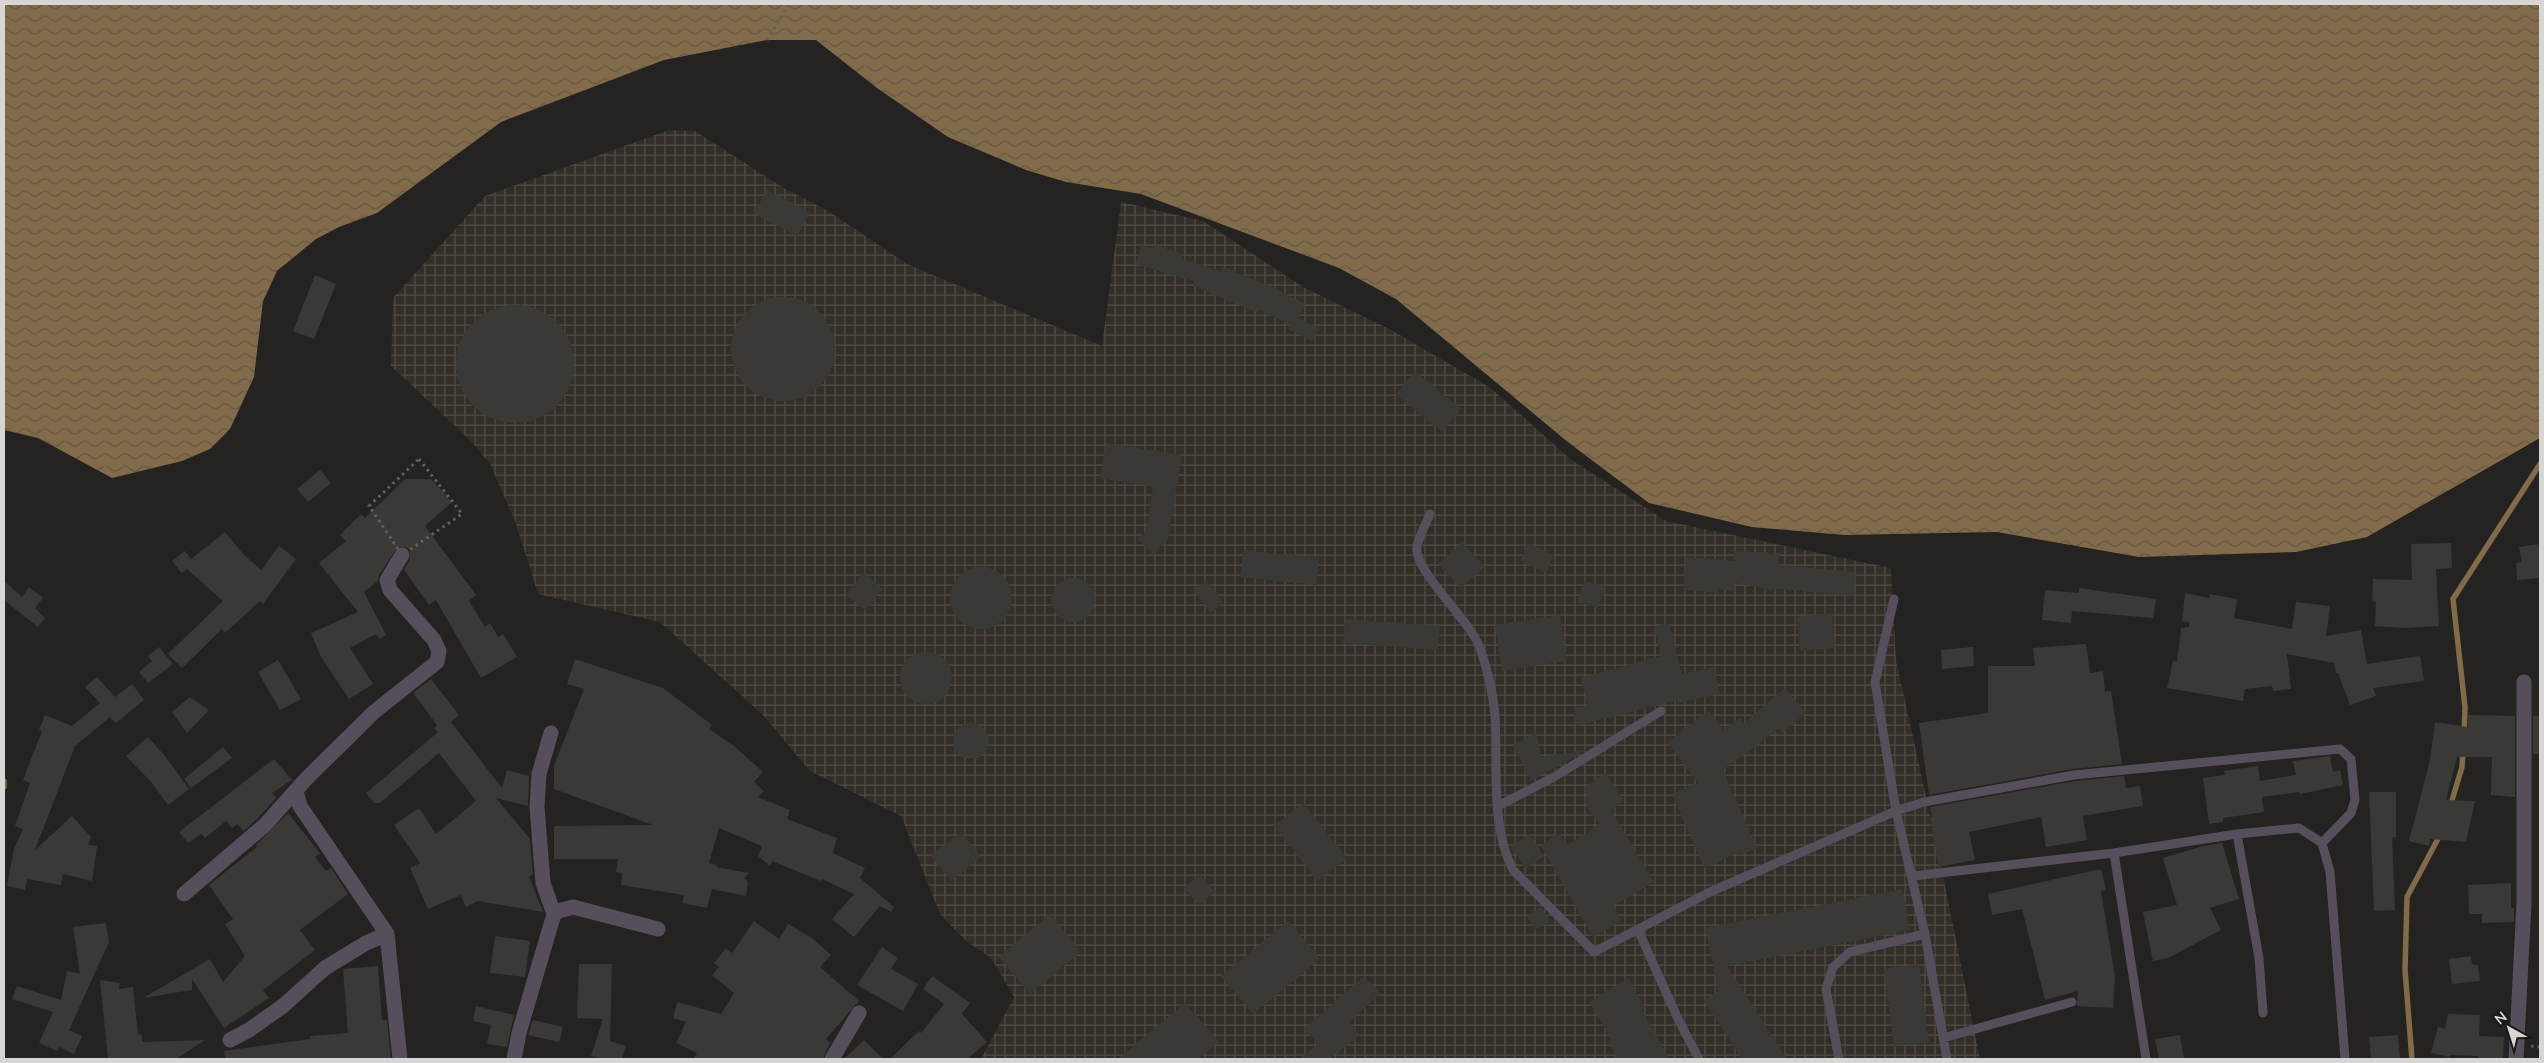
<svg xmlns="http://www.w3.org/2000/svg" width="2544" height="1063" viewBox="0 0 2544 1063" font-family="Lato,sans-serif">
<defs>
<pattern id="industrial-grid" width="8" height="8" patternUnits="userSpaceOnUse" patternTransform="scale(1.25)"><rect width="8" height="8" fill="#332e27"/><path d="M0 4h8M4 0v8" fill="none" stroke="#504c45"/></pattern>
<pattern id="water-waves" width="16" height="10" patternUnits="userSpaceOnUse" patternTransform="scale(1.25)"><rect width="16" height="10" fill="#826b4a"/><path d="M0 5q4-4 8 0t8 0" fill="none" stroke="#645846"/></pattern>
</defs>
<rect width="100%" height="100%" fill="#242321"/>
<path fill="url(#industrial-grid)" d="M 669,130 L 695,131 L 784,188 L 828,211 L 907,264 L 1102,346 L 1121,202 L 1203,221 L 1303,287 L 1391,330 L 1491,388 L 1569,458 L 1666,521 L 1891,568 L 1896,660 L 1938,851 L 1980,1059 L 981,1059 L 1014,997 L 991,958 L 966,941 L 940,914 L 901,816 L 810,771 L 763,715 L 660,622 L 538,594 L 515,521 L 490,464 L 473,443 L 391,366 L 393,298 L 485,196 Z"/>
<path fill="url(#water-waves)" d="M 4,4 L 2540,4 L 2540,438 L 2367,537 L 2296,552 L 2139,557 L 1997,532 L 1844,535 L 1752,527 L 1649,503 L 1569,443 L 1396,299 L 1339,268 L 1141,194 L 1066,182 L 1026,170 L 948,137 L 877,88 L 816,40 L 767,40 L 664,60 L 501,122 L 377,213 L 339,227 L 316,239 L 277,271 L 263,301 L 254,377 L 230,429 L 210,449 L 182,461 L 112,478 L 38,438 L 4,430 Z"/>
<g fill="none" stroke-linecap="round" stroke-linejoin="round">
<path stroke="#826b4a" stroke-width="5.5" d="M 2464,734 L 2465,707 L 2453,599 L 2540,464
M 4,781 L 4,787
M 2450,807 L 2462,767 L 2463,751
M 2412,1059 L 2405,970 L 2407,897 L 2440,835"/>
</g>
<path fill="#3a3936" d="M 767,190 L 810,212 L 797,236 L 754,213 Z
M 1142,245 L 1153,249 L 1154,245 L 1183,254 L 1182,259 L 1221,271 L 1223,267 L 1270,286 L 1305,304 L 1298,318 L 1319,328 L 1312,341 L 1288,329 L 1290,325 L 1260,310 L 1259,313 L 1212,294 L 1192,285 L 1194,281 L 1135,264 Z
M 315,275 L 336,284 L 314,339 L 293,331 Z
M731 349a52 52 0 1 1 104 0a52 52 0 1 1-104 0Z
M456 364a59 59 0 1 1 118 0a59 59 0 1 1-118 0Z
M 1415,371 L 1461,409 L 1442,432 L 1396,395 Z
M 1106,443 L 1182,455 L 1168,540 L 1153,554 L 1138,539 L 1146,532 L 1153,487 L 1100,478 Z
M 320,470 L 331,483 L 308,502 L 297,489 Z
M 405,479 L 431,479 L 452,502 L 425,526 L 476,595 L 469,601 L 485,627 L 490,623 L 498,637 L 503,634 L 517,657 L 481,678 L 436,600 L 429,605 L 404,570 L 410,559 L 410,550 L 406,547 L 398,547 L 379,575 L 378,581 L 364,592 L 386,635 L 380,639 L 376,634 L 350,648 L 373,684 L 349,699 L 321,657 L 311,633 L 358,612 L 319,563 L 346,541 L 340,535 L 361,514 L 365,518 Z
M 225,532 L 244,555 L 261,570 L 279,546 L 296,559 L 263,604 L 260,601 L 225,633 L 222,629 L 182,668 L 168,654 L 223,601 L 187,569 L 182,573 L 172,561 L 185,551 L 191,559 Z
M 1462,542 L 1485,567 L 1461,588 L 1438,564 Z
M 1528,543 L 1554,555 L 1546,573 L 1520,561 Z
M 2451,543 L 2452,568 L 2436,569 L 2439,626 L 2406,628 L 2375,626 L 2376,602 L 2372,601 L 2373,579 L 2412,580 L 2411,544 Z
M 2540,544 L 2540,578 L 2517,580 L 2516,563 L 2522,562 L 2519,547 Z
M 1243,550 L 1319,558 L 1316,585 L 1240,577 Z
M 1734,551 L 1780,553 L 1778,565 L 1853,572 L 1855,574 L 1854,596 L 1773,588 L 1772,590 L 1735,583 L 1733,592 L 1718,588 L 1719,593 L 1683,590 L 1686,557 L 1734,561 Z
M950 598a31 31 0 1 1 62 0a31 31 0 1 1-62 0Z
M 863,573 L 883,589 L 865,610 L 846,595 Z
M1051 600a22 22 0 1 1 44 0a22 22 0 1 1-44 0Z
M 4,581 L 22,597 L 29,587 L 43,598 L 35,608 L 45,618 L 38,627 L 4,600 Z
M 1206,581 L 1223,603 L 1211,613 L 1193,590 Z
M 1584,581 L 1605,587 L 1598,608 L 1577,602 Z
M 2079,588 L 2156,599 L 2153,618 L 2072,611 L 2071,623 L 2042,620 L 2045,590 L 2079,593 Z
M 2185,593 L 2209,598 L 2210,594 L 2237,599 L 2234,618 L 2292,629 L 2296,602 L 2330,606 L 2326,636 L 2361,630 L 2367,664 L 2420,656 L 2424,681 L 2373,688 L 2376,696 L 2350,705 L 2338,673 L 2336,673 L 2334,663 L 2287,654 L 2291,689 L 2273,691 L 2272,686 L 2245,689 L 2243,701 L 2167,688 L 2173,661 L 2177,662 L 2181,628 L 2189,627 L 2189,622 L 2182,621 Z
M 1832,613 L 1835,648 L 1800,651 L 1797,617 Z
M 1560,615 L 1567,661 L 1502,671 L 1495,625 Z
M 1345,619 L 1440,626 L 1438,650 L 1343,643 Z
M 1669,623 L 1682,674 L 1714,667 L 1720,694 L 1677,703 L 1677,700 L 1576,726 L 1573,708 L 1588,706 L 1581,678 L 1661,656 L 1654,627 Z
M 2086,644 L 2090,673 L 2103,671 L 2105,692 L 2111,691 L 2122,764 L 2073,769 L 1929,795 L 1919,723 L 1988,713 L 1988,666 L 2035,666 L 2033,648 Z
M 159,647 L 173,664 L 148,683 L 139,672 L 152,661 L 148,656 Z
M 1973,647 L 1974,666 L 1942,669 L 1941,650 Z
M900 678a26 26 0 1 1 52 0a26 26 0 1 1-52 0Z
M 575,659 L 663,688 L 712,725 L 709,729 L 734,746 L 763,772 L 754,782 L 764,791 L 758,797 L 790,810 L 787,819 L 837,838 L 833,853 L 865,868 L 860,878 L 894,907 L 891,912 L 880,906 L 854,937 L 832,919 L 854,894 L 822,879 L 821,881 L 772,861 L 770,866 L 758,856 L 762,846 L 719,828 L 709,863 L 717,865 L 716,867 L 749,873 L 744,878 L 748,882 L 746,896 L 712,889 L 707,908 L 682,903 L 684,895 L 621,885 L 622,873 L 616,872 L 618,859 L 554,859 L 554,826 L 653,825 L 554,789 L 554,766 L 584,689 L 567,684 Z
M 278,660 L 301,699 L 280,710 L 258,672 Z
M 97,677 L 115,697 L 132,684 L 144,700 L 116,723 L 110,717 L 75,746 L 35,850 L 72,816 L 91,837 L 88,845 L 97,846 L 92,881 L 63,874 L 61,885 L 27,879 L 25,890 L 7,886 L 14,849 L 23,829 L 15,826 L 30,783 L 23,780 L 42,731 L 39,730 L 45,715 L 72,726 L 100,703 L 85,687 Z
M 431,679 L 459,715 L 451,722 L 502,788 L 507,770 L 529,776 L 528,806 L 496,798 L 530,839 L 533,874 L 529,877 L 543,912 L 478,901 L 466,907 L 461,895 L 428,909 L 410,868 L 420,863 L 394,825 L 419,808 L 436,834 L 476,801 L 439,753 L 380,803 L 374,803 L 366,793 L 438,732 L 434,728 L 437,725 L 413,693 Z
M 1785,688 L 1806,713 L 1783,733 L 1779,729 L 1723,770 L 1757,848 L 1741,855 L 1740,852 L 1704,868 L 1672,794 L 1698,783 L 1667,742 L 1709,711 L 1723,730 L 1740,718 L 1744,723 Z
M 190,697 L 209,710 L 187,733 L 172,712 Z
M 2468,715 L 2515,716 L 2515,797 L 2491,795 L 2492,757 L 2457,757 L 2446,800 L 2475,801 L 2466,842 L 2430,839 L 2429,846 L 2409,841 L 2430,760 L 2435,722 L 2468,727 Z
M 2533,716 L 2540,716 L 2540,754 L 2533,754 Z
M953 741a18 18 0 1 1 36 0a18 18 0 1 1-36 0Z
M 1536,733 L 1542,757 L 1586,750 L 1531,781 L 1513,745 Z
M 148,737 L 165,756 L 189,789 L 168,805 L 152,783 L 126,756 Z
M 223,747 L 232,758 L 191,788 L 184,779 Z
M 2330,756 L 2333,772 L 2340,770 L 2343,785 L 2300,794 L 2299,792 L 2262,797 L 2264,812 L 2223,818 L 2223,822 L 2209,824 L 2203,778 L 2225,775 L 2224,771 L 2258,766 L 2260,781 L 2296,775 L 2293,761 Z
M 274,759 L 292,780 L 272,793 L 276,798 L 258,818 L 244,831 L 237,824 L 232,828 L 226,821 L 205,838 L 201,834 L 188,843 L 179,832 Z
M 1605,773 L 1624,801 L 1611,810 L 1654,882 L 1613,906 L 1621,921 L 1593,937 L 1541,846 L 1558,832 L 1567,845 L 1600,825 L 1588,809 L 1585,787 Z
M 2124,776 L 2126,788 L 2140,786 L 2143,806 L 2083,816 L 2087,840 L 2046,847 L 2041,817 L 1969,832 L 1975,860 L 1939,867 L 1930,817 L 1932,817 L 1930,807 L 2075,781 Z
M 2369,792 L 2396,792 L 2396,838 L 2392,837 L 2395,910 L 2374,911 Z
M 1303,803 L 1347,858 L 1318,881 L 1274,826 Z
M 288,813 L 320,853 L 315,857 L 326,871 L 331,868 L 348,894 L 300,930 L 315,950 L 263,990 L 269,998 L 224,1028 L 192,979 L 192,990 L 143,998 L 210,959 L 223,982 L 245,956 L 225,924 L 233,919 L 209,885 L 257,847 L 256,845 Z
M 961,832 L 981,857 L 951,881 L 931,856 Z
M 1529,834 L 1544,856 L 1526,869 L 1511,847 Z
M 2222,843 L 2239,899 L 2210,908 L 2221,930 L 2168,958 L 2153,961 L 2143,912 L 2177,905 L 2163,858 L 2203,846 Z
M 2101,869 L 2106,890 L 2101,891 L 2115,976 L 2113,1008 L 2077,1006 L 2078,991 L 2045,1000 L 2022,909 L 1992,915 L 1988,894 Z
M 1200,874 L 1215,892 L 1199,905 L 1184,888 Z
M 2511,883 L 2511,908 L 2514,908 L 2514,922 L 2482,923 L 2482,914 L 2469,914 L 2468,885 Z
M 1902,889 L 1910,930 L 1727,966 L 1787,1059 L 1742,1059 L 1704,1001 L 1718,991 L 1706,928 Z
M 1541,907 L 1550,921 L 1535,930 L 1527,916 Z
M 1050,914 L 1081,952 L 1030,994 L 999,957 Z
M 754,921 L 779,939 L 788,924 L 812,938 L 831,955 L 820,967 L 859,1001 L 826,1039 L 830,1043 L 823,1059 L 694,1059 L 697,1053 L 676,1043 L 686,1022 L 673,1018 L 677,1002 L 721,1014 L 734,993 L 712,975 L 719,967 L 714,963 L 726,948 L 732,953 Z
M 1288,921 L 1320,959 L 1253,1014 L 1221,976 Z
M 106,923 L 109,942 L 69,1030 L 82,1036 L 74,1054 L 59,1047 L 57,1051 L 39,1043 L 53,1012 L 12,999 L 17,986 L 61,1000 L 67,971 L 80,974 L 73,927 Z
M 495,936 L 530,941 L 525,977 L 490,973 Z
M 882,947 L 898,958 L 891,969 L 918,984 L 903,1011 L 857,985 Z
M 2471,956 L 2472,964 L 2478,965 L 2480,981 L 2452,984 L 2449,959 Z
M 579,964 L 612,964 L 610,1041 L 626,1046 L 622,1059 L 602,1059 L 591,1056 L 603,1019 L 577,1018 Z
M 1919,964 L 1929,1042 L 1894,1046 L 1884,969 Z
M 378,966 L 382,1020 L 387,1020 L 391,1059 L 225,1059 L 224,1051 L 310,1039 L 310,1036 L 348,1033 L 343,969 Z
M 932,976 L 970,1003 L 962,1014 L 987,1042 L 967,1059 L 890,1059 L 919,1031 L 921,1033 L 944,1004 L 923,989 Z
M 1364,976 L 1380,994 L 1349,1022 L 1360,1035 L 1330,1059 L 1299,1059 L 1318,1044 L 1304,1029 Z
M 1628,978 L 1645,1008 L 1642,1010 L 1669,1059 L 1618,1059 L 1608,1042 L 1612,1040 L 1589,1002 Z
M 100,980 L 120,983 L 119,989 L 133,987 L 138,1035 L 142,1034 L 142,1042 L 205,1040 L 176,1059 L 108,1059 Z
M 1185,1003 L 1219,1042 L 1198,1059 L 1118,1059 Z
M 476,1006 L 514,1015 L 507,1047 L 487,1044 L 491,1025 L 473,1021 Z
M 2448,1014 L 2480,1015 L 2479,1036 L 2504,1037 L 2503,1059 L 2478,1059 L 2478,1056 L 2450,1055 L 2449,1057 L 2431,1053 L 2438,1027 L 2445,1029 Z
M 533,1020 L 563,1027 L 559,1042 L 528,1035 Z
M 2180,1035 L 2184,1059 L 2159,1059 L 2155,1039 Z
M 2398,1035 L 2400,1059 L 2371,1059 L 2369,1037 Z
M 864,1040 L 883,1059 L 843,1059 L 844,1059 Z"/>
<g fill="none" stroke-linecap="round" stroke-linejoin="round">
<path stroke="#62615f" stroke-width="3" stroke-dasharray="2.5 4" stroke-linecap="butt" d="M 767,40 L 789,4
M 419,459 L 462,514 L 402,555 L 369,506 Z
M 2531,1046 L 2540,1047"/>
<path stroke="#574e5c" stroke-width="9" d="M 1430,514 C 1426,524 1419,536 1417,546 C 1412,569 1471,621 1480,648 C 1487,668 1493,694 1495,715 C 1498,763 1490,826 1513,870 L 1594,952 L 1710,892 L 1896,811 L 1924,802 L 2074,775 L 2340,749 L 2351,759 L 2355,800 L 2351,813 L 2322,843
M 1894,599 L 1875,682 L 1896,811 L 1925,934 L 1947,1059
M 1498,806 L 1554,777 L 1661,711
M 2237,834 L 2259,958 L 2263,1013
M 2114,853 L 2146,1059
M 1913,876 L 2114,853 L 2237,834 L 2299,828 L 2322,843 L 2330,872 L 2345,1059
M 1638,930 L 1679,1021 L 1699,1059
M 1943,1038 L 2072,1002
M 1839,1059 L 1826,989 L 1833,967 L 1850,952 L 1925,934"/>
<path stroke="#574e5c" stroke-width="15" d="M 296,791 L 300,806 L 387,934 L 400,1059
M 184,894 L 265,825 L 306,779 L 374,712 L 437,662 L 439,651 L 434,640 L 390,590 L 387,580 L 402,555
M 554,914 L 559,911 L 573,907 L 658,929
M 230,1040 L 249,1030 L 283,1006 L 325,968 L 366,943 L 387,934
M 514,1059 L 519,1033 L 554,914 L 543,883 L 537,807 L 539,774 L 551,733
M 832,1059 L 859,1013
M 2516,1059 L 2524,903 L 2524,682"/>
</g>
<rect width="2544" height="1063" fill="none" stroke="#d7d6d5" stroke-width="10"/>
<g transform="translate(2509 1028) rotate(321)" stroke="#1b1917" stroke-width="4" paint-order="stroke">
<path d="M0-4L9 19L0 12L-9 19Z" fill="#d7d6d5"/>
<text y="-8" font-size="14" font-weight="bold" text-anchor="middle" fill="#d7d6d5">N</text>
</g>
</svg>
